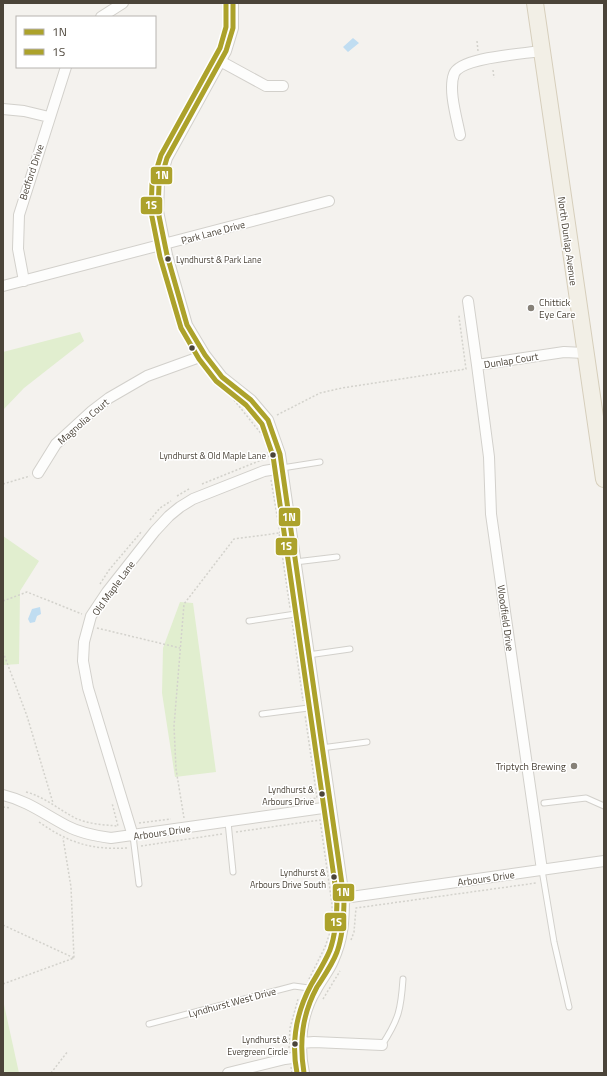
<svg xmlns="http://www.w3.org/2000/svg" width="607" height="1076" viewBox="0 0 607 1076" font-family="'Titillium Web',sans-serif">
<rect width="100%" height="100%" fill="#f4f2ee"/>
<path fill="#e1eecf" d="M 80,332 L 84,341 L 24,388 L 3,410 L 3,352 Z
M 3,536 L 39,561 L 20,591 L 19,664 L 4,665 L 3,662 Z
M 180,602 L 193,603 L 216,772 L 175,777 L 162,693 L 163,648 Z
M 3,1000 L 19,1073 L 3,1073 Z"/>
<path fill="#c0ddf1" d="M 353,38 L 359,43 L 348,52 L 343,47 Z
M 40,607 L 41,614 L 37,616 L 35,622 L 30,623 L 28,619 L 32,609 Z"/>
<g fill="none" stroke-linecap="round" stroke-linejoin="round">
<defs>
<path id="lane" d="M 282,468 L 320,462
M 295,562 L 337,557
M 249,621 L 302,613
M 308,655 L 350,649
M 262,714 L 316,707
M 321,748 L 367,742
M 544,803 L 586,798 L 604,806
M 228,822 L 233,872
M 133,836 L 139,884
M 542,870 L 554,942 L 569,1007
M 149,1024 L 294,986 L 316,989
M 382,1045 C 399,1019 401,1009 403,979"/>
<path id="street" d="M 233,3 L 233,28 L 226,51 L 167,158 L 159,185 L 158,211 L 167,255 L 187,325 L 205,355 L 222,377 L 251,400 L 268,420 L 280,454 L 344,898 C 344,921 343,939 333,961 C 329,971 321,980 316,990 C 301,1014 298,1046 304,1073
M 101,17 L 123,3
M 222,62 L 266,86 L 283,86
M 3,109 L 24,111 L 49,117
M 460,135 C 457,119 448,90 454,74 C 460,57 523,54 541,51
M 24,281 L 18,249 L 19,215 L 66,67
M 3,286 L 329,201
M 468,301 L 477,365 L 564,352 L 585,353
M 477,365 L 489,457 L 491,514 L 542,870
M 38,473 L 56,444 L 92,411 L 109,398 L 147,376 L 205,355
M 3,795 C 28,801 44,814 67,826 C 80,833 96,836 111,838 L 330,807
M 133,836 L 88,688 L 83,661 L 84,642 L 91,616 L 107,592 L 155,531 L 169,516 L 180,507 L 193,499 L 264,471 L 282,468
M 344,898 L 604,861
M 300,1043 L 314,1042 L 382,1045
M 228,1073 L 285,1059 L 300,1057"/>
<path id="primary" d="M 535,3 L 604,479"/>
</defs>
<use href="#lane" stroke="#d2d0cb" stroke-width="7"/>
<use href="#street" stroke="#d2d0cb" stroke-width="12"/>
<use href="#primary" stroke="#d6cebb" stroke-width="18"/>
<path stroke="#d3d2cc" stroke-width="1.5" stroke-dasharray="2 2" stroke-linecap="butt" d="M 477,41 L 478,51
M 493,70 L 494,78
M 209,377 L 214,383
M 234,400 L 263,436
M 277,415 L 320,393 L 342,388 L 466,369 L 459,317 L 460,314
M 271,480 L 280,533
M 3,484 L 30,476
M 202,484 L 269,457 L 266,445
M 177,496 L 189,489
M 150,520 L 160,508 L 171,501
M 100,584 L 109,570 L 142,531
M 3,601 L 27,592 L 82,614
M 292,621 L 303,701
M 97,628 L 180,648
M 3,652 L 27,716 L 53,803
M 26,792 C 45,797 58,809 75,818 C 88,824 104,825 118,826 L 112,803
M 270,805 L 317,798 L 305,715
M 3,807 L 11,808
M 184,818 L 176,769 L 174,726 L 184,604 L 234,539 L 279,533 L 290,608
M 39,822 C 69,843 91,850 127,848
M 139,823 L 171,819
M 236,832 L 320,820 L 332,904 L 333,924 L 325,947 L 308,981
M 141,846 L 222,834
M 3,925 L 74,958
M 351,940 L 354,932 L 356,908 L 536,883
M 3,984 L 74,958 L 71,887 L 63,838
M 323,999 L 340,971
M 289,1048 L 290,1028 L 298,999
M 291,1067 L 292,1073
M 51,1073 L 68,1051"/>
<use href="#lane" stroke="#fdfdfc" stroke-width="5"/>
<use href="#street" stroke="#fdfdfc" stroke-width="10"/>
<use href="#primary" stroke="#f2efe6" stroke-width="16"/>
<defs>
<path id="bus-1" d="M 233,3 L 233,28 L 226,51 L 167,158 L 159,185 L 158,211 L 167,255 L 187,325 L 205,355 L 222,377 L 251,400 L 268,420 L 280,454 L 344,898 C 344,917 343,935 337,952 C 332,965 324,976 317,987 C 302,1015 299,1042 304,1073"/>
<path id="bus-2" d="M 226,3 L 226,27 L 220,48 L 161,155 L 152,184 L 151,212 L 160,257 L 181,328 L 199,359 L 216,381 L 246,405 L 262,424 L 273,456 L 337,898 C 337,916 336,933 330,950 C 325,962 318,973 311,985 C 296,1013 291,1042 297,1073"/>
</defs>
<use href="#bus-1" stroke="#fff" stroke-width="8"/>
<use href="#bus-2" stroke="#fff" stroke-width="8"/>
<use href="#bus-1" stroke="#aca22b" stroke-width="5"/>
<use href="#bus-2" stroke="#aca22b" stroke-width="5"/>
</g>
<g fill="#4b4439" stroke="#fff" stroke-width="1.5">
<circle cx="168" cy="259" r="3.5"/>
<circle cx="192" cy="348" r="3.5"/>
<circle cx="273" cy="455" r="3.5"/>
<circle cx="322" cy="794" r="3.5"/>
<circle cx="334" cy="877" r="3.5"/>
<circle cx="295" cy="1044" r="3.5"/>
</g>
<g fill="#868178" stroke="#fff" stroke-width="1.5">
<circle cx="531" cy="308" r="4"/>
<circle cx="574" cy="766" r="4"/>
</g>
<g text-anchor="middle" stroke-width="3" stroke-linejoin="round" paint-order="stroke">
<g font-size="9" fill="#4b4439" stroke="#fff" text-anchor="end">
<text x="176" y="263" text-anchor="start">Lyndhurst &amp; Park Lane</text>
<text x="266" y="459">Lyndhurst &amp; Old Maple Lane</text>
<text x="314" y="793">Lyndhurst &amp;<tspan x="314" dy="12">Arbours Drive</tspan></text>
<text x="326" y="876">Lyndhurst &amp;<tspan x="326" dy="12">Arbours Drive South</tspan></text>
<text x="288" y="1043">Lyndhurst &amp;<tspan x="288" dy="12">Evergreen Circle</tspan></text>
</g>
<g font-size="10" fill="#4b4439" stroke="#fff">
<text transform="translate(31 172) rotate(-72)" y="4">Bedford Drive</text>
<text transform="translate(213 232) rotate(-15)" y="4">Park Lane Drive</text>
<text transform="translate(568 241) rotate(82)" y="4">North Dunlap Avenue</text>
<text transform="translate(511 360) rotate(-9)" y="4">Dunlap Court</text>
<text transform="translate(83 421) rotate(-41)" y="4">Magnolia Court</text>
<text transform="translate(113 588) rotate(-54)" y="4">Old Maple Lane</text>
<text transform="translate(506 618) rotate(82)" y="4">Woodfield Drive</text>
<text transform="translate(162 832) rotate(-8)" y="4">Arbours Drive</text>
<text transform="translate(486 878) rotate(-8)" y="4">Arbours Drive</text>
<text transform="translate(232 1002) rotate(-15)" y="4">Lyndhurst West Drive</text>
</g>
<g font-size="10" fill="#4b4439" stroke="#fff" text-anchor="start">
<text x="539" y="306">Chittick<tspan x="539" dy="12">Eye Care</tspan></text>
<text x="566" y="770" text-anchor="end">Triptych Brewing</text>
</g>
</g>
<g stroke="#fff" stroke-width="1.5">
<rect x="150" y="166" width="23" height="19" rx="4" fill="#aca22b"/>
<rect x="140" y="196" width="23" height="19" rx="4" fill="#aca22b"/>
<rect x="278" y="507" width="23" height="20" rx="4" fill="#aca22b"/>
<rect x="275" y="537" width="23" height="19" rx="4" fill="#aca22b"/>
<rect x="332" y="883" width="23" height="19" rx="4" fill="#aca22b"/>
<rect x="324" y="912" width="23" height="20" rx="4" fill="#aca22b"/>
</g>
<g font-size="11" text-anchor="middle" font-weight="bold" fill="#fff">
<text x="162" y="179">1N</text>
<text x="151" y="209">1S</text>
<text x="289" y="521">1N</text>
<text x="286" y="550">1S</text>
<text x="343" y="896">1N</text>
<text x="336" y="926">1S</text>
</g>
<rect width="607" height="1076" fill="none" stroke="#4b4439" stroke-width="8"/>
<rect x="16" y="16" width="140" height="52" fill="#ffffff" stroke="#b7b4b0"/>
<rect x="24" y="29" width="20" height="6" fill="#aca22b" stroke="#b7b4b0"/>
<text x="52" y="36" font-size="12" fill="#4b4439">1N</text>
<rect x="24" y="49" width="20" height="6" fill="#aca22b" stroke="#b7b4b0"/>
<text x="52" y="56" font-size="12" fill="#4b4439">1S</text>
</svg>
